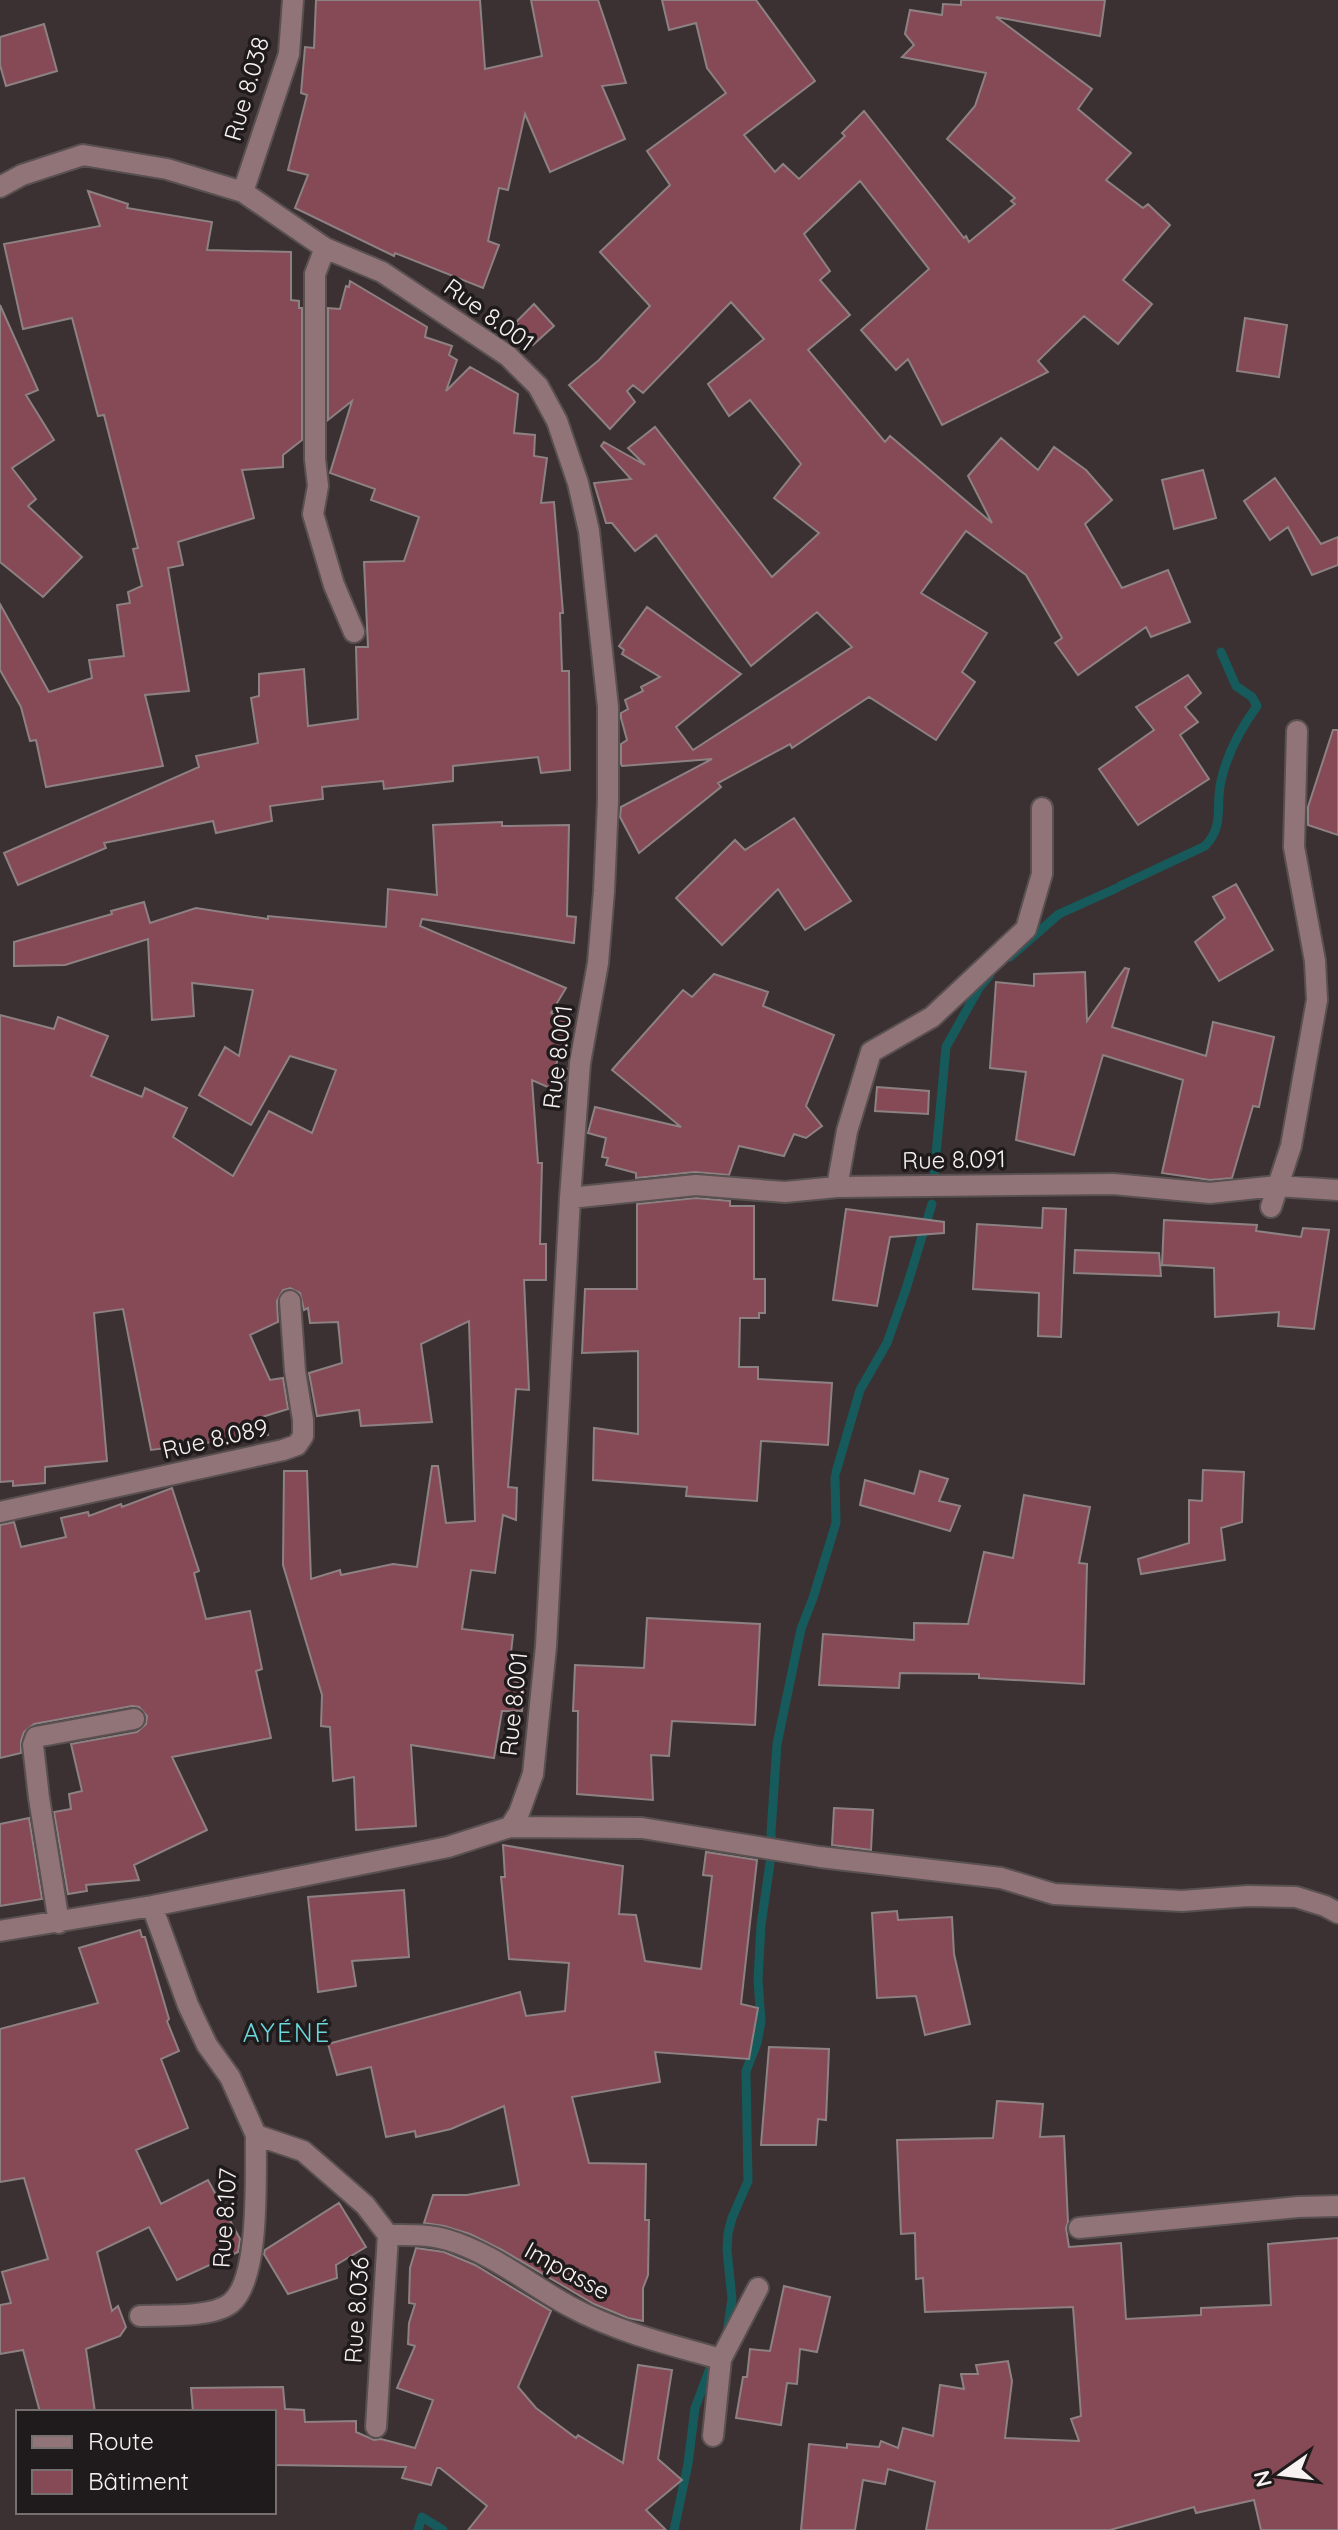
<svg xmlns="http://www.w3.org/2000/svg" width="1338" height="2530" viewBox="0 0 1338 2530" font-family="Quicksand,sans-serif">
<rect width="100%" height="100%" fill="#3b3132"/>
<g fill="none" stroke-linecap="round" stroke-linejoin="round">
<path stroke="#175a5c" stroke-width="9" d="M 1120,886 L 1205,846 C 1225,826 1215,806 1221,781 C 1227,754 1241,728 1257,706 L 1252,697 L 1236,686 L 1221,652
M 1010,957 L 1059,914 L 1117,888
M 933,1187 L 946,1047 L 979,988 L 990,975
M 836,1472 L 860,1390 L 887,1343 L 906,1289 L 932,1204
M 772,1850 L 771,1832 L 777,1744 L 801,1629 L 813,1598 L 836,1523 L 835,1477
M 727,2333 L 732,2299 L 727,2250 L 728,2233 L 732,2218 L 748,2181 L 746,2071 L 757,2043 L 761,2022 L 758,1979 L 761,1925 L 771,1856
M 418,2530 L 422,2517 L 443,2530
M 674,2530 L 688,2464 L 695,2408 L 712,2363"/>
</g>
<path fill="#854a55" stroke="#8d8183" stroke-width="2" d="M 316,0 L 480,0 L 485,69 L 542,56 L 531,0 L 598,0 L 626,83 L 602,86 L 625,139 L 550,172 L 525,114 L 508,190 L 499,188 L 488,241 L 499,245 L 483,288 L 395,253 L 394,256 L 295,208 L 308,175 L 288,170 L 307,95 L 301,93 L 305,47 L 314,48 Z
M 662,0 L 756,0 L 815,81 L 744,135 L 775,172 L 783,164 L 799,179 L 845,136 L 842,133 L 864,111 L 964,238 L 966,236 L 969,242 L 1015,204 L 1011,201 L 1015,198 L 947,139 L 975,106 L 986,73 L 902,57 L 914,45 L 905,34 L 910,10 L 942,15 L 943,4 L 961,5 L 961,0 L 1105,0 L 1100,36 L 996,17 L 1092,89 L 1078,109 L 1131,153 L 1106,180 L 1143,208 L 1148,204 L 1170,225 L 1123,280 L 1152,304 L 1118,344 L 1084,316 L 1038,361 L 1048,372 L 942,425 L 908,359 L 896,370 L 861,330 L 929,269 L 860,181 L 804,234 L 830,271 L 820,280 L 850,315 L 808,350 L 885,442 L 890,436 L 992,523 L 968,476 L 1001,438 L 1038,470 L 1054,447 L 1086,470 L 1112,500 L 1085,524 L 1122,588 L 1168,570 L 1190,622 L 1151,637 L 1146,627 L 1078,675 L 1055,643 L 1062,638 L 1026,575 L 966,531 L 921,593 L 987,633 L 962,672 L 975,682 L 936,740 L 869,697 L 792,748 L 790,744 L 718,783 L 721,787 L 639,853 L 620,817 L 621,807 L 712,759 L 622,766 L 621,764 L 621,744 L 627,740 L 621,718 L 621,713 L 628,709 L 625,700 L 643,691 L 641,687 L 660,677 L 622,654 L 624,650 L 619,646 L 647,607 L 741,674 L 676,727 L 693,750 L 852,647 L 817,612 L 751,666 L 656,535 L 635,551 L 612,523 L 606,523 L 594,483 L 631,479 L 601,446 L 604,442 L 645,465 L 628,448 L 655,427 L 772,577 L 819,533 L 774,498 L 801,464 L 750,400 L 729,416 L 708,384 L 764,339 L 731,302 L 643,393 L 633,385 L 627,391 L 635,402 L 610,429 L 569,385 L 599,360 L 650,306 L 600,252 L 670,185 L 647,151 L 726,93 L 707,68 L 696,23 L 669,30 Z
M 44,24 L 57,71 L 6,86 L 0,65 L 0,37 Z
M 88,191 L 128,204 L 127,208 L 212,222 L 207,250 L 291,252 L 291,300 L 299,301 L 299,308 L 302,308 L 302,440 L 283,455 L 283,467 L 242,470 L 254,518 L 178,542 L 183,565 L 168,568 L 189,691 L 145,695 L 163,766 L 46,787 L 36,740 L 30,741 L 21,707 L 0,670 L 0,604 L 49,692 L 92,678 L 89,660 L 124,656 L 117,605 L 130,603 L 128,592 L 142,586 L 133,549 L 138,548 L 104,415 L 98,416 L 72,318 L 23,329 L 4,244 L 100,226 Z
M 350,281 L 427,327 L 425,337 L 452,346 L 449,355 L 457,360 L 446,391 L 470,367 L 518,394 L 514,433 L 535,435 L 534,456 L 547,458 L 541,503 L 554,502 L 563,613 L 560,613 L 562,671 L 569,671 L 570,770 L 541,773 L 538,757 L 453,766 L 453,781 L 384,789 L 383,781 L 322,787 L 323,799 L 270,806 L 272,821 L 216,833 L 213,821 L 104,843 L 106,848 L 18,885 L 4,853 L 199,767 L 196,756 L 258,743 L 251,698 L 259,696 L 259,674 L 304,669 L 308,726 L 358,719 L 356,647 L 368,647 L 364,562 L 404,561 L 419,517 L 371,500 L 375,489 L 330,473 L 352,401 L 328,420 L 328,308 L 340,309 L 346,286 L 349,287 Z
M 534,304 L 554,326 L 533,345 L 516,322 Z
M 0,305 L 38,390 L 26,395 L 54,440 L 12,468 L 36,499 L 28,506 L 82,557 L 43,597 L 0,562 Z
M 1245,318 L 1287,325 L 1279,377 L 1237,371 Z
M 1203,470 L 1216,518 L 1174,529 L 1162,480 Z
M 1275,478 L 1321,544 L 1338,537 L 1338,565 L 1312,575 L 1288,527 L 1270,540 L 1244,501 Z
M 1188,675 L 1201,693 L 1185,707 L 1198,722 L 1180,735 L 1209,779 L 1138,825 L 1099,769 L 1154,730 L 1136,707 Z
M 1333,730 L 1338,730 L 1338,835 L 1308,825 L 1308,807 Z
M 794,818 L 851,901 L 805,930 L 778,889 L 722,945 L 676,898 L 735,840 L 745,850 Z
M 502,822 L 502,826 L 569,825 L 567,916 L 576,917 L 574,943 L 422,919 L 420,926 L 566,988 L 551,1013 L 570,1021 L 556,1065 L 567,1069 L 566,1077 L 559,1092 L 532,1080 L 538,1163 L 542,1163 L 540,1244 L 546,1244 L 546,1280 L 524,1280 L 529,1390 L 516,1389 L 508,1487 L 517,1488 L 516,1520 L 503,1515 L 495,1573 L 471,1570 L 462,1629 L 513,1635 L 508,1679 L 525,1684 L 522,1711 L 502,1711 L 494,1758 L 411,1745 L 416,1826 L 356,1830 L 354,1777 L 333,1781 L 330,1727 L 321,1726 L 322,1695 L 283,1565 L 284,1471 L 307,1471 L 311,1579 L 340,1570 L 341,1575 L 393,1564 L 417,1567 L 432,1466 L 438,1466 L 446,1523 L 475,1521 L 469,1321 L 421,1344 L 432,1422 L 361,1426 L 359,1410 L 317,1416 L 309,1373 L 342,1363 L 338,1322 L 310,1323 L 308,1308 L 304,1310 L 300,1293 L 290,1288 L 283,1290 L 277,1301 L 278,1322 L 250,1335 L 270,1380 L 283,1378 L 288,1409 L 262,1417 L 268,1435 L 151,1450 L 123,1309 L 94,1313 L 107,1461 L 45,1467 L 45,1483 L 13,1486 L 13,1481 L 0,1482 L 0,1015 L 54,1029 L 58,1017 L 108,1036 L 91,1076 L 142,1097 L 145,1088 L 187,1108 L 173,1137 L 233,1176 L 269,1111 L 312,1133 L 336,1070 L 290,1056 L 251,1125 L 199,1095 L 225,1047 L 239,1056 L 253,990 L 192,983 L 194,1016 L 152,1020 L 148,939 L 65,965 L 14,966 L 14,942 L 112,914 L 111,911 L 144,902 L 150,923 L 196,908 L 268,919 L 268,916 L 386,927 L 388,889 L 437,895 L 433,825 Z
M 1236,884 L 1273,950 L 1219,981 L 1195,942 L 1225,918 L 1213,897 Z
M 1125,968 L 1129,969 L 1112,1027 L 1206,1056 L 1213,1022 L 1274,1037 L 1259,1107 L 1253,1106 L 1232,1178 L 1210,1180 L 1162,1173 L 1183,1080 L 1103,1055 L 1074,1155 L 1016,1140 L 1026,1072 L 990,1068 L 996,982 L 1034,986 L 1034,974 L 1085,972 L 1087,1021 Z
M 714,974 L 768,992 L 763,1006 L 834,1035 L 806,1106 L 822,1126 L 806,1138 L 794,1134 L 784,1156 L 739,1146 L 729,1175 L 695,1172 L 636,1178 L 636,1173 L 606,1165 L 608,1158 L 602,1157 L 606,1138 L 588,1133 L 595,1107 L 681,1127 L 612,1070 L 683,990 L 692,997 Z
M 877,1087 L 929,1091 L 928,1114 L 875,1111 Z
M 696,1198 L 730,1201 L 730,1206 L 754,1206 L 754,1279 L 765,1279 L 765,1313 L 759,1313 L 759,1318 L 740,1318 L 739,1367 L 758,1367 L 758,1379 L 832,1383 L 828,1445 L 761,1441 L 757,1501 L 686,1496 L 687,1487 L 593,1480 L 594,1428 L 638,1434 L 638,1351 L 582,1353 L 585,1289 L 637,1289 L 637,1204 Z
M 1043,1208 L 1066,1209 L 1061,1337 L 1038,1336 L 1039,1293 L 973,1289 L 977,1224 L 1042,1228 Z
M 846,1209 L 944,1222 L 944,1233 L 890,1237 L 877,1306 L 833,1300 Z
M 1164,1220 L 1257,1225 L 1256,1231 L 1301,1237 L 1303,1228 L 1329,1230 L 1314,1329 L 1278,1326 L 1279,1312 L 1215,1317 L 1214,1268 L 1162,1265 Z
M 1075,1250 L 1159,1253 L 1161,1276 L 1074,1273 Z
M 1203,1470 L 1244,1472 L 1242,1522 L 1221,1528 L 1225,1560 L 1141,1574 L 1138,1559 L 1189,1543 L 1189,1500 L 1202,1501 Z
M 920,1471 L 948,1479 L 939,1501 L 960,1506 L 950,1531 L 860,1505 L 865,1480 L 914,1494 Z
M 172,1488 L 199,1571 L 194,1573 L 206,1619 L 250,1611 L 262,1669 L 256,1671 L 271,1738 L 172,1757 L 207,1830 L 134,1865 L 139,1880 L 86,1885 L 87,1891 L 68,1894 L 54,1812 L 71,1809 L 69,1794 L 82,1791 L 71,1744 L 137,1732 L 146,1724 L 147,1716 L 139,1707 L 132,1706 L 34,1724 L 24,1732 L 21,1741 L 21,1753 L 0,1758 L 0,1525 L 14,1522 L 21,1547 L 66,1537 L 61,1518 L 88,1512 L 89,1516 L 121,1504 L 122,1507 Z
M 1024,1495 L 1090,1507 L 1079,1563 L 1087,1564 L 1084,1684 L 979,1678 L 979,1674 L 900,1673 L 899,1688 L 819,1685 L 823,1634 L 914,1640 L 914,1623 L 968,1624 L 984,1552 L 1013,1558 Z
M 647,1618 L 760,1624 L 755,1725 L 672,1721 L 669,1756 L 651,1755 L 653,1800 L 577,1794 L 578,1711 L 573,1711 L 575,1665 L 644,1668 Z
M 834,1808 L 873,1810 L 871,1850 L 832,1845 Z
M 29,1818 L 42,1899 L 0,1906 L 0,1824 Z
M 503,1845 L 623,1866 L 619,1914 L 636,1915 L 645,1961 L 701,1969 L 712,1876 L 703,1875 L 706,1852 L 757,1860 L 741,2004 L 758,2008 L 749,2059 L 655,2052 L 660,2082 L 572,2097 L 589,2163 L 646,2164 L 645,2220 L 649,2220 L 648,2275 L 643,2288 L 643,2321 L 628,2318 L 594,2304 L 502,2250 L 470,2234 L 444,2226 L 424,2223 L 433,2195 L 467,2195 L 519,2185 L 504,2106 L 451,2129 L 416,2137 L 415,2131 L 386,2137 L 371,2067 L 337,2075 L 328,2044 L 520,1992 L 526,2016 L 565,2011 L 569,1963 L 509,1959 L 501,1877 L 505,1877 Z
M 404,1890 L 409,1957 L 352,1961 L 356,1986 L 318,1992 L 308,1897 Z
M 897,1911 L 898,1920 L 952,1917 L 954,1954 L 970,2024 L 925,2035 L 916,1996 L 877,1998 L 872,1913 Z
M 140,1930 L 142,1937 L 145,1937 L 169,2019 L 167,2021 L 179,2051 L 161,2059 L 188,2128 L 136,2150 L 161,2204 L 208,2180 L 240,2239 L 238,2252 L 177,2280 L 149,2227 L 97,2252 L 112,2311 L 118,2306 L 126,2327 L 120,2336 L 86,2349 L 95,2412 L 40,2412 L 23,2350 L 0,2354 L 0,2305 L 11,2303 L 2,2272 L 48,2259 L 24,2178 L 0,2182 L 0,2029 L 98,2003 L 79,1948 Z
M 769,2047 L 829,2049 L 826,2120 L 818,2119 L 816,2145 L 761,2145 Z
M 997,2101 L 1043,2104 L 1040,2137 L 1064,2136 L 1068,2222 L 1066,2228 L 1069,2247 L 1121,2243 L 1126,2319 L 1201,2315 L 1201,2308 L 1271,2305 L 1268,2244 L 1338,2238 L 1338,2530 L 1261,2530 L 1254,2500 L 1196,2513 L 1194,2507 L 1110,2530 L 926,2530 L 935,2482 L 888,2469 L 885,2484 L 863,2480 L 855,2530 L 801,2530 L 809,2444 L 847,2448 L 847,2444 L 879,2447 L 881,2441 L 898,2448 L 903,2428 L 933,2436 L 940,2385 L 964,2389 L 961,2374 L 978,2374 L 976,2365 L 1008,2361 L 1012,2381 L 1005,2438 L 1079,2441 L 1071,2419 L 1081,2416 L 1073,2307 L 925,2312 L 923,2278 L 916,2279 L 915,2233 L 901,2234 L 897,2140 L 993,2138 Z
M 339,2203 L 366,2247 L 336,2265 L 337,2278 L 288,2294 L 264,2254 L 265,2250 Z
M 416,2248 L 444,2252 L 475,2265 L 551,2311 L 518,2387 L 536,2408 L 576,2438 L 578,2435 L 623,2463 L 638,2365 L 672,2370 L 658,2459 L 682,2480 L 646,2510 L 666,2530 L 468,2530 L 487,2506 L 440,2468 L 437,2468 L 431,2485 L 402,2478 L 406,2467 L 274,2465 L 274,2412 L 193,2412 L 191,2388 L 283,2387 L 285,2409 L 304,2410 L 305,2422 L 356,2421 L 356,2432 L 374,2440 L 381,2439 L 415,2448 L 433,2400 L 397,2388 L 415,2346 L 408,2344 L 409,2323 L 415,2304 L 409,2303 L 410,2268 Z
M 784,2286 L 830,2297 L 817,2352 L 800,2349 L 797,2384 L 787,2383 L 781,2425 L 736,2418 L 743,2377 L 747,2377 L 750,2349 L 770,2351 Z"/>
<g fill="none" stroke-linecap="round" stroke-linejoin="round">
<defs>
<path id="minor" d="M 0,187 L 22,175 L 83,155 L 167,169 L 243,192 L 325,248 L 382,272 L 508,356 L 538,386 L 557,421 L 578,483 L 589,531 L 608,707 L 608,801 L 604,891 L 598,963 L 580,1063 L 570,1198 L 546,1646 L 533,1774 L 519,1813 L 510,1827 L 448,1847 L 152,1906 L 0,1931
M 243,192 L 289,54 L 293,0
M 325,248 L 315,274 L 315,459 L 318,486 L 313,514 L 334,585 L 354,632
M 837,1187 L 847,1131 L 871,1052 L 932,1017 L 1026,929 L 1042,874 L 1042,808
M 570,1198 L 696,1185 L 785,1192 L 837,1187 L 1113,1184 L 1210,1193 L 1277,1186 L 1338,1190
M 1271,1207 L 1291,1146 L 1317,1000 L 1315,961 L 1294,847 L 1297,731
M 0,1512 L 283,1450 L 297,1445 L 303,1436 L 303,1420 L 295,1371 L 290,1301
M 510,1827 L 642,1828 L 820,1857 L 1001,1878 L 1054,1894 L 1182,1901 L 1248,1896 L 1296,1897 L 1325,1906 L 1338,1913
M 152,1906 L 188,2005 L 207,2045 L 230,2077 L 256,2135 L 303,2151 L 365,2205 L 388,2235 L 376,2427
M 59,1923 L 39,1798 L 33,1745 L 36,1737 L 134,1719
M 1079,2228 L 1298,2207 L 1338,2206
M 388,2235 C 407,2235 429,2234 448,2240 C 494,2254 530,2285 571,2307 C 617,2332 671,2345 721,2359
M 140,2316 C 164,2315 212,2318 231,2303 C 261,2278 255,2174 256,2135
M 713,2436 L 721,2359 L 758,2288"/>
</defs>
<use href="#minor" stroke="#595051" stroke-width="24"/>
<use href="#minor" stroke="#917478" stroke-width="20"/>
</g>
<g text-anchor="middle" stroke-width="7" stroke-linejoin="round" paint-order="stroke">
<g font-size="24" fill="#f8f1f2" stroke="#1f1a1b">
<text transform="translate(247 89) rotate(-74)" y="8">Rue 8.038</text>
<text transform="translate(489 315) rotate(36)" y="8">Rue 8.001</text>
<text transform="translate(558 1057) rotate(-83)" y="8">Rue 8.001</text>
<text transform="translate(954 1160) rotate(-1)" y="8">Rue 8.091</text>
<text transform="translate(215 1439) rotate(-13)" y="8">Rue 8.089</text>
<text transform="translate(514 1704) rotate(-84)" y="8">Rue 8.001</text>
<text transform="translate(225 2218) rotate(-86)" y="8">Rue 8.107</text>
<text transform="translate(567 2271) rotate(29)" y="8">Impasse</text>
<text transform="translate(357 2310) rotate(-86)" y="8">Rue 8.036</text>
</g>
<g font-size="26" letter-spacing="2" fill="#6bd8db" stroke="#1f1a1b">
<text x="287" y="2042">AYÉNÉ</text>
</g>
</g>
<rect x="16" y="2410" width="260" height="104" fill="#1f1a1b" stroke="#767071" stroke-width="2"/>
<rect x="32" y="2436" width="40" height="12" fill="#917478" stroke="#767071" stroke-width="2"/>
<text x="88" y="2450" font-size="24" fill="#f8f1f2">Route</text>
<rect x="32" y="2470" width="40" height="24" fill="#854a55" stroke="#767071" stroke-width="2"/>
<text x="88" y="2490" font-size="24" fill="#f8f1f2">Bâtiment</text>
<g transform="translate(1282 2474) rotate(256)" stroke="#1f1a1b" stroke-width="6" paint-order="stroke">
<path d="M0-6L14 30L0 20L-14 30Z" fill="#f8f1f2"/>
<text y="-12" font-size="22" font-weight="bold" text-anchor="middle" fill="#f8f1f2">N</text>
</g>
</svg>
